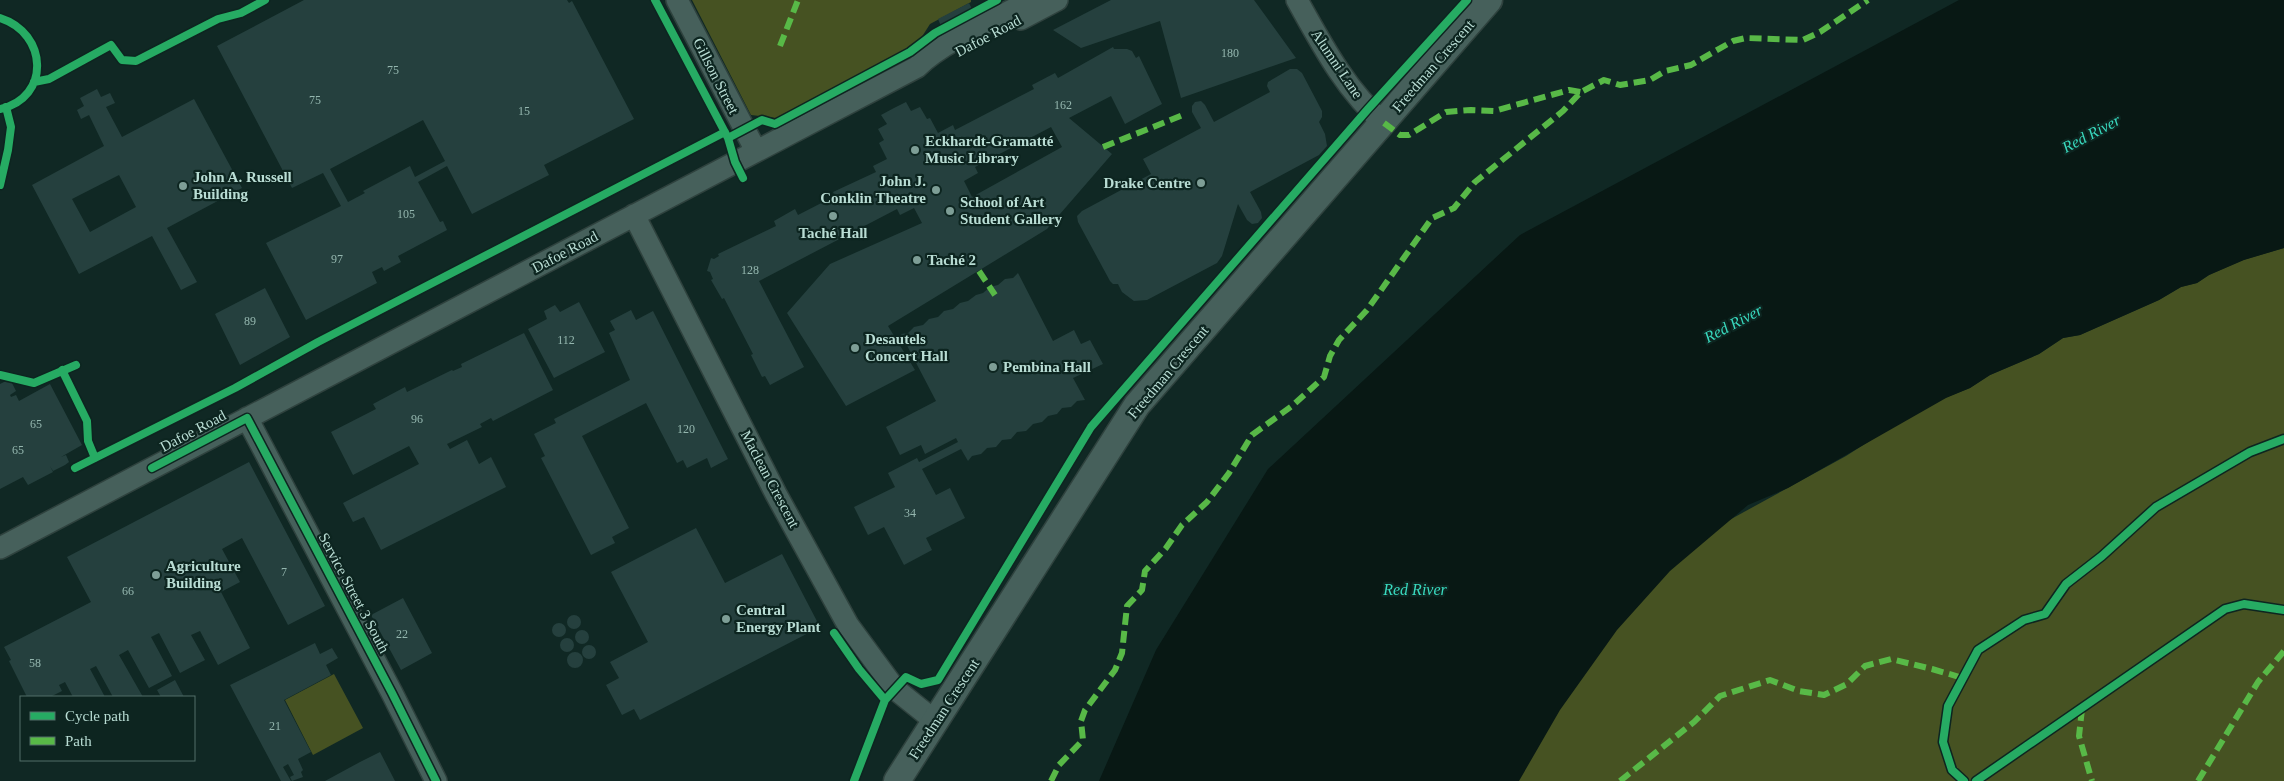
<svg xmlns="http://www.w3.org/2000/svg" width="2284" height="781" viewBox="0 0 2284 781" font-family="'Times New Roman',serif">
<rect width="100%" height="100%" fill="#102824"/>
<path fill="#465222" d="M 692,0 L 971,0 L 971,2 L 930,24 L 918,43 L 776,118 L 751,115 Z
M 2284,248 L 2284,781 L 1488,781 L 1682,546 L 1846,456 L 1882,433 L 1942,399 L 1970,388 L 1990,375 L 2039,354 L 2063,338 L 2080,335 L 2159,300 L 2181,287 L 2197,283 L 2209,275 L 2243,260 Z
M 334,674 L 363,728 L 313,755 L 285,700 Z"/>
<path fill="#081814" d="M 1959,0 L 2284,0 L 2284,248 L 2244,260 L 2209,275 L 2197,283 L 2181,287 L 2159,300 L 2080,335 L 2063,338 L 2039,354 L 1990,375 L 1970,388 L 1946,398 L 1788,488 L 1748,505 L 1670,571 L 1617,630 L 1560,710 L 1519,781 L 1099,781 L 1156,650 L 1268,469 L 1520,235 Z"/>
<path fill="#25403e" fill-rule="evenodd" d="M 304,0 L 567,0 L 569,3 L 572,1 L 634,119 L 544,165 L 549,175 L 472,214 L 447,166 L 418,182 L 440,222 L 443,221 L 447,230 L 398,256 L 401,262 L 384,271 L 382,267 L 372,272 L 377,283 L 306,320 L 266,243 L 341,206 L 323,173 L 292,188 L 217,46 ZM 423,120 L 445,161 L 415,177 L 410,166 L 363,191 L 365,193 L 348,202 L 330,169 Z
M 1111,0 L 1254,0 L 1296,58 L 1181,98 L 1160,21 L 1081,48 L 1053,30 Z
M 969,3 L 972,9 L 941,26 L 938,19 Z
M 1113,47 L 1114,49 L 1127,49 L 1132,51 L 1136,58 L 1139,56 L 1162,104 L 1125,124 L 1111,96 L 1069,118 L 1112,154 L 1047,229 L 888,326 L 915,370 L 846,406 L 787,313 L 830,264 L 922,223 L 914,208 L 900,215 L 897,209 L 759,281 L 804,367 L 770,385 L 765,376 L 762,377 L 751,355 L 753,354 L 724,298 L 722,299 L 711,280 L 713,279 L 710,272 L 707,271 L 711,258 L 714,259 L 719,256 L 718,254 L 776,226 L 774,221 L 795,209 L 798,215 L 835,196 L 833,192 L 876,172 L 873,166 L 887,159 L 879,143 L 884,140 L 878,129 L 887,124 L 881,115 L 894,108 L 906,102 L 911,111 L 920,107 L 927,119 L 930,118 L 938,133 L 953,125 L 955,130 L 1034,89 L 1032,85 L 1055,73 L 1058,78 ZM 1051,127 L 1062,147 L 972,197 L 964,181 L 978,173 L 975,167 Z
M 1290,69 L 1297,69 L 1302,73 L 1322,111 L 1322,117 L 1319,122 L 1325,134 L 1327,146 L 1319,155 L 1250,192 L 1261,212 L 1262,218 L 1258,223 L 1252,224 L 1247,220 L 1238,204 L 1222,256 L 1217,263 L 1147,300 L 1134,301 L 1122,292 L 1118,284 L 1113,284 L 1110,281 L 1078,222 L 1077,216 L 1082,211 L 1151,174 L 1143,159 L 1201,128 L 1192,112 L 1192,106 L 1195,102 L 1201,101 L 1205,105 L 1214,122 L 1270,92 L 1267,86 L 1268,82 Z
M 97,89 L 101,97 L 110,93 L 115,103 L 106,107 L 122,137 L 194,99 L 242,188 L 167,228 L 197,282 L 181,290 L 152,236 L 79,274 L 32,185 L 104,146 L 89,115 L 81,119 L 77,110 L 84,106 L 80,98 ZM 119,175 L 136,207 L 90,232 L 72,199 Z
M 1018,273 L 1053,341 L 1074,330 L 1081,344 L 1090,340 L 1103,364 L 1073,378 L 1085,400 L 1077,401 L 1071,407 L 1062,408 L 1057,414 L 1048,416 L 1042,422 L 1033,424 L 1026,431 L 1017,432 L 1011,439 L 1002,440 L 996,447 L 987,448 L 981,454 L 972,456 L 968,461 L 961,449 L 922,469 L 936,495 L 950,488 L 965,518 L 926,538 L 932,550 L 904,565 L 884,527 L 868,535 L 854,507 L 895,487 L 888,473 L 917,458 L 919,462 L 958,442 L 956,438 L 925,454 L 921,445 L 900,455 L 886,427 L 936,401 L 901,334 L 908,333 L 914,327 L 923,325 L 929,319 L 938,317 L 944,311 L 953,309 L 960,303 L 968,301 L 976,295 L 983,293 L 990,287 L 998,285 L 1005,279 L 1013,278 Z
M 265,288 L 290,337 L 240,365 L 215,314 Z
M 579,302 L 605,352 L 554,378 L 528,329 L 547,319 L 544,311 L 555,305 L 560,312 Z
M 631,310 L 636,320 L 653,311 L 728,459 L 711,468 L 707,458 L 687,468 L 683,460 L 677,463 L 646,403 L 582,436 L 629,528 L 612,537 L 615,543 L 591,555 L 541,458 L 545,456 L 534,434 L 556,423 L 554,419 L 630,380 L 609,333 L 615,330 L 610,321 Z
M 524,333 L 553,390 L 493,421 L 491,418 L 480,424 L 482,427 L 447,444 L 450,449 L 467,440 L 479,464 L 491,457 L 506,487 L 381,550 L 364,517 L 353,522 L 343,503 L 419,464 L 409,446 L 353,475 L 331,432 L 376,409 L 373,404 L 390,395 L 405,387 L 407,392 L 452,370 L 453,371 L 462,367 L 461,364 Z
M 10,379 L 16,391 L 10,395 L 11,397 L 16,395 L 19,401 L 50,384 L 82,445 L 61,457 L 66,455 L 69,462 L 65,465 L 53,471 L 50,466 L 53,472 L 28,485 L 23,477 L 0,489 L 0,384 Z
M 249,462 L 325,606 L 288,625 L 242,538 L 222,549 L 240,582 L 221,592 L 250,648 L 218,665 L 200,631 L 191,635 L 205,660 L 180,673 L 159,633 L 151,637 L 172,676 L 149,688 L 128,650 L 119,655 L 143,697 L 113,697 L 96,666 L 90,669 L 105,697 L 73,697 L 65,682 L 59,685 L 62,691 L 50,697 L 27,697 L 9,661 L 11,660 L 4,647 L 91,602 L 67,557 Z
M 696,528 L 725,583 L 782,554 L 820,627 L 640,720 L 634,709 L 622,715 L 606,685 L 619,678 L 610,662 L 648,642 L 611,572 Z
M 403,598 L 432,653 L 401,670 L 371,615 Z
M567 622a7 7 0 1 1 14 0a7 7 0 1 1-14 0Z
M552 630a7 7 0 1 1 14 0a7 7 0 1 1-14 0Z
M575 637a7 7 0 1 1 14 0a7 7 0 1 1-14 0Z
M560 645a7 7 0 1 1 14 0a7 7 0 1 1-14 0Z
M 315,643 L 320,654 L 332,648 L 338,658 L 326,665 L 331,675 L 284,700 L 311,752 L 298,759 L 303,770 L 301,772 L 303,777 L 292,781 L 290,777 L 294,775 L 288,764 L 283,767 L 291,781 L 281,781 L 230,685 Z
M582 652a7 7 0 1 1 14 0a7 7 0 1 1-14 0Z
M567 660a8 8 0 1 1 16 0a8 8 0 1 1-16 0Z
M 175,680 L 184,697 L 161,697 L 157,690 Z
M 380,752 L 395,781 L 325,781 L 360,762 Z"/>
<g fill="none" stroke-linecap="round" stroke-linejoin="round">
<defs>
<path id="minor" d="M 677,0 L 756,151
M 1297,0 C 1321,43 1346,91 1384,123
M 1021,19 L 1057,0
M 634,215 L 776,494 L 848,625 L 895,689 L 935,721
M 247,418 L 392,693 L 436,781
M 0,548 L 917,67 C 943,41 998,18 1032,0"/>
<path id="tertiary" d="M 897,781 L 1137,405 L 1489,0"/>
</defs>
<use href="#minor" stroke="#2f423e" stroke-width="24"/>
<use href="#tertiary" stroke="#2f423e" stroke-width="29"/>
<use href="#minor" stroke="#46605b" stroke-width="21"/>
<use href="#tertiary" stroke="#46605b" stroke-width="26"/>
<path stroke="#58b947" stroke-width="6" stroke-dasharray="12 6" stroke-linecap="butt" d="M 780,46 L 798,0
M 1384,123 L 1400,135 L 1409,135 L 1446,112 L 1471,110 L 1494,111 L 1569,90 L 1581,92
M 1103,147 L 1183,115
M 979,271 L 995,295
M 2082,709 L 2079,736 L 2092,781
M 1051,781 L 1059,765 L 1083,740 L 1081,721 L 1085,710 L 1115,670 L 1122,653 L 1127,606 L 1142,590 L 1145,571 L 1166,548 L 1182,525 L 1207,502 L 1229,473 L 1252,435 L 1292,406 L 1324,377 L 1330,356 L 1339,340 L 1367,310 L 1432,218 L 1454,208 L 1475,182 L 1563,111 L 1581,92 L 1604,80 L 1620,85 L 1650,80 L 1665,71 L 1691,65 L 1733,41 L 1746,38 L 1803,40 L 1820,32 L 1868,0
M 1620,781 L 1694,722 L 1720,696 L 1770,680 L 1799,691 L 1824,695 L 1847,684 L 1865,666 L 1891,659 L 1932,669 L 1963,678
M 2198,781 L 2258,682 L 2284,651"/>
<defs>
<path id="cycleway" d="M 655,0 L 728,138 L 735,162 L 743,178
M 0,18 C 48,33 51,98 0,109
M 34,82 L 49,79 L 111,45 L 122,60 L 136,61 L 218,19 L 241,13 L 265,0
M 728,138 L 762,120 L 775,124 L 910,52 L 935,33 L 997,0
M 0,185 L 8,150 L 11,127 L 6,107
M 62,370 L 87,421 L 88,441 L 95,458
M 0,375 L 34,383 L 76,365
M 75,468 L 235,388 L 318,342 L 725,132
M 152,468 L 247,418 L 392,693 L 436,781
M 834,633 L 859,669 L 885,700 L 854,781
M 885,700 L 906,677 L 921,684 L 938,680 L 1091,427 L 1368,109 L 1467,0
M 1964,781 L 1952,770 L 1943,742 L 1948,706 L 1978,650 L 2024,620 L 2045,614 L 2066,584 L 2102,556 L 2156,507 L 2250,452 L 2284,439
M 1976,781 L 2225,609 L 2244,604 L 2284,610"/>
</defs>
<use href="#cycleway" stroke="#0d2520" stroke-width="11"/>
<use href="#cycleway" stroke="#26ab63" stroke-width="8"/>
</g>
<g fill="#7e9e96" stroke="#0d2520" stroke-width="2">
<circle cx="915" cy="150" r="5"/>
<circle cx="1201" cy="183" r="5"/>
<circle cx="183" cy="186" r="5"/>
<circle cx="936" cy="190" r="5"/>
<circle cx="950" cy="211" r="5"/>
<circle cx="833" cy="216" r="5"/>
<circle cx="917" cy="260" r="5"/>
<circle cx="855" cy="348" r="5"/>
<circle cx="993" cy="367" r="5"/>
<circle cx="156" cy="575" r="5"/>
<circle cx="726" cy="619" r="5"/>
</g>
<g text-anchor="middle" stroke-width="4.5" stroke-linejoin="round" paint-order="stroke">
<g font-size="12" fill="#94b6ae">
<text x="1230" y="57">180</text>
<text x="393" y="74">75</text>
<text x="315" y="104">75</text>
<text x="1063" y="109">162</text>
<text x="524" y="115">15</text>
<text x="406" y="218">105</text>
<text x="337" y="263">97</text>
<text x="750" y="274">128</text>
<text x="250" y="325">89</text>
<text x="566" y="344">112</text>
<text x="417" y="423">96</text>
<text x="36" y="428">65</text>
<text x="686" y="433">120</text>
<text x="18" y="454">65</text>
<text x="910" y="517">34</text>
<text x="284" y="576">7</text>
<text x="128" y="595">66</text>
<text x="402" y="638">22</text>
<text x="35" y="667">58</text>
<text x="275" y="730">21</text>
</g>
<g font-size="15" fill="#b9ddd4" stroke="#0d2520">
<text transform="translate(988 36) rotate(-28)" y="5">Dafoe Road</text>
<text transform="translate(1337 64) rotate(56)" y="5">Alumni Lane</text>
<text transform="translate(1433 66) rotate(-49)" y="5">Freedman Crescent</text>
<text transform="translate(716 76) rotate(63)" y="5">Gillson Street</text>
<text transform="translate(565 252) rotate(-28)" y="5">Dafoe Road</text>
<text transform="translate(1168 372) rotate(-50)" y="5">Freedman Crescent</text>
<text transform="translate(193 431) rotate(-28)" y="5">Dafoe Road</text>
<text transform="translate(770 479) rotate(62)" y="5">Maclean Crescent</text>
<text transform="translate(354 593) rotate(62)" y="5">Service Street 3 South</text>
<text transform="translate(944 709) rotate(-57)" y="5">Freedman Crescent</text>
</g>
<g font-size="15" font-weight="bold" fill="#b9ddd4" stroke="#0d2520" text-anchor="start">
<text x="925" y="146">Eckhardt-Gramatté<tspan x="925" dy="17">Music Library</tspan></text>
<text x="193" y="182">John A. Russell<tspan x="193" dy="17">Building</tspan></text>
<text x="926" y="186" text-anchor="end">John J.<tspan x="926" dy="17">Conklin Theatre</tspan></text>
<text x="1191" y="188" text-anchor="end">Drake Centre</text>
<text x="960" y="207">School of Art<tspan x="960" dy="17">Student Gallery</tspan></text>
<text x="833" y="238" text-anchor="middle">Taché Hall</text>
<text x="927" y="265">Taché 2</text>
<text x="865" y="344">Desautels<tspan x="865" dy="17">Concert Hall</tspan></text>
<text x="1003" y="372">Pembina Hall</text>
<text x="166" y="571">Agriculture<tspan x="166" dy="17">Building</tspan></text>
<text x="736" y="615">Central<tspan x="736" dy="17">Energy Plant</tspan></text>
</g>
<g font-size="16" font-style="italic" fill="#39dabf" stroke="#0d2520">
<text transform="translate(2091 133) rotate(-28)" y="6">Red River</text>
<text transform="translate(1733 323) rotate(-28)" y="6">Red River</text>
<text x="1415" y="595">Red River</text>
</g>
</g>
<rect x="20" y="696" width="175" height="65" fill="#0d2520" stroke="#526f68"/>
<rect x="30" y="712" width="25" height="8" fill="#26ab63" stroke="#526f68"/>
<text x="65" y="721" font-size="15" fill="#b9ddd4">Cycle path</text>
<rect x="30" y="737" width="25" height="8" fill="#58b947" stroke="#526f68"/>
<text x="65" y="746" font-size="15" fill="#b9ddd4">Path</text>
</svg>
